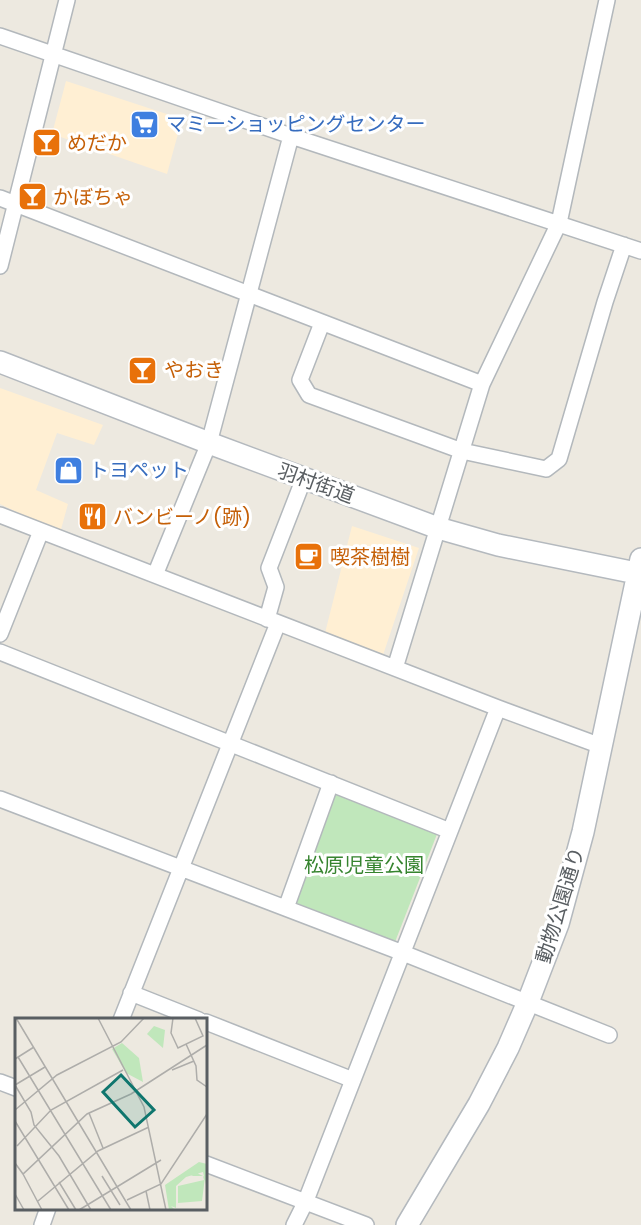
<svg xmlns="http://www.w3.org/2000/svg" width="641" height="1225" viewBox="0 0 641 1225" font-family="Poppins,'Noto Sans JP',sans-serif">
<rect width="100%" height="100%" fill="#ede9e0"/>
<path fill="#ffefd3" d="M 66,81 L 182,119 L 167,174 L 52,134 Z
M 0,388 L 103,425 L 94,445 L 57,433 L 36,490 L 68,504 L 60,533 L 0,504 Z
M 352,526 L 419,548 L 383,655 L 325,633 Z"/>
<path fill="#c0e7bb" d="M 332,786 L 439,829 L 395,942 L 291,902 Z"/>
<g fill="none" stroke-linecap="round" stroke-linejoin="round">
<defs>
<path id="street" d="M 0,36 L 291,136 L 641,251
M 0,198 L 482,384
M 0,266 L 67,0
M 322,323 L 300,380 L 309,395 L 462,451 L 546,469 L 559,459 L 605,302 L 624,245
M 0,515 L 498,708 L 601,746
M 155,575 L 209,443 L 291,136
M 267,619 L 276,587 L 269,568 L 304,478
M 0,634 L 41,531
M 0,652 L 450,831
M 395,668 L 482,384 L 559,223 L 607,0
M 0,799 L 403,953 L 609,1035
M 286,908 L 331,783
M 131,993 L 199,1020
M 121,1020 L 278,623
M 206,1022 L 353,1080
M 0,1082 L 16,1088
M 206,1164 L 366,1225
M 42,1225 L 48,1208
M 294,1225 L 305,1203 L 498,708"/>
<path id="secondary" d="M 0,362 L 209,443 L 438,528 L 498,545 L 641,574
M 407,1225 L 479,1104 L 508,1048 L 528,1002 L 558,924 L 583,832 L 641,559"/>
</defs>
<use href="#street" stroke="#b3b8bc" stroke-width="18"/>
<use href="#secondary" stroke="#b4b9be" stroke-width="24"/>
<use href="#street" stroke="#fff" stroke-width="15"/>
<use href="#secondary" stroke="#fff" stroke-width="21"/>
</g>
<defs>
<symbol id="supermarket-square" viewBox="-11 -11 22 22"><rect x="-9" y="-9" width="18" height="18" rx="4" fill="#3f7fe0" stroke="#fff"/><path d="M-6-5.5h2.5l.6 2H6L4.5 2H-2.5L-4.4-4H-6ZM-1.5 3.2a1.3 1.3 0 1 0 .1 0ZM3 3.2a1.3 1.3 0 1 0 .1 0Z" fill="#fff"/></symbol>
<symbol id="bar-square" viewBox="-11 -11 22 22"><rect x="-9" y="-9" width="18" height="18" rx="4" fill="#e8710a" stroke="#fff"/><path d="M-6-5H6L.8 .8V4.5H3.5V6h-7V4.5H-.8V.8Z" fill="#fff"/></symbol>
<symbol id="shop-square" viewBox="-11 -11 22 22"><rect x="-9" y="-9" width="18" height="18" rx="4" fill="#3f7fe0" stroke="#fff"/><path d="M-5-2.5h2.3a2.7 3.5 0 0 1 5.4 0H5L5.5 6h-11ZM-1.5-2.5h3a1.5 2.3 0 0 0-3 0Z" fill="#fff"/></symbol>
<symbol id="restaurant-square" viewBox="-11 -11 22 22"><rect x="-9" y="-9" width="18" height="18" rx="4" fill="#e8710a" stroke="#fff"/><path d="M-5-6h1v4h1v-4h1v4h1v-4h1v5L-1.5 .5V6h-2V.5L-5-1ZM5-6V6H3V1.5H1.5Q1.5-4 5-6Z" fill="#fff"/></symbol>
<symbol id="cafe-square" viewBox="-11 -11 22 22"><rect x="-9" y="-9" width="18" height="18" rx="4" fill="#e8710a" stroke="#fff"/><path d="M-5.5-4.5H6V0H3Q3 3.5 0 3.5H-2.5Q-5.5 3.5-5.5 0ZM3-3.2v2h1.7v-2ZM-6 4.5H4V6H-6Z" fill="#fff"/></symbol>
</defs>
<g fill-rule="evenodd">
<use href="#supermarket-square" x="128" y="108" width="33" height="33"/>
<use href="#bar-square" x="30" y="126" width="33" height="33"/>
<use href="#bar-square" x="16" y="180" width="33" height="33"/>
<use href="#bar-square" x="126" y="354" width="33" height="33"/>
<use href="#shop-square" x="52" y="454" width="33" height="33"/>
<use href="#restaurant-square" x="76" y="500" width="33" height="33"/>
<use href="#cafe-square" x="292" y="540" width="33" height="33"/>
</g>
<g text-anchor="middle" stroke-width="6" stroke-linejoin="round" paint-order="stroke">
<g font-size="20" fill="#366cbe" stroke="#fff" text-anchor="start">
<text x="166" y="131">マミーショッピングセンター</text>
<text x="89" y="477">トヨペット</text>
</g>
<g font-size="20" fill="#c56008" stroke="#fff" text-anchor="start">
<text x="67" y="150">めだか</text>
<text x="53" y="204">かぼちゃ</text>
<text x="164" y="377">やおき</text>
<text x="113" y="524">バンビーノ(跡)</text>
<text x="330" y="564">喫茶樹樹</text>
</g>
<g font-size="20" fill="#595e62" stroke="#fff">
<text transform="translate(316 483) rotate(20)" y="7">羽村街道</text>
<text transform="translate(560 905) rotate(-73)" y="7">動物公園通り</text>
</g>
<g font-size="20" fill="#36842f" stroke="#fff">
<text x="364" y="872">松原児童公園</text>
</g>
</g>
<g transform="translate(15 1018)">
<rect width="192" height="192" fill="#ede9e0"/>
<path d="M 139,8 L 150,12 L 148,30 L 132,16 ZM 107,25 L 124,40 L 128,64 L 111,55 L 97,31 ZM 184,144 L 192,146 L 192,171 L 188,154 L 171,159 L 161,168 L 161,190 L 156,188 L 159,191 L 154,192 L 150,167 ZM 182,155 L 190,159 L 187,183 L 163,185 L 163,168 L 189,162 L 188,158 L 176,158 Z" fill="#c0e7bb"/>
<path fill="none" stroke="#aeadaa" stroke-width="1.5" d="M 1,0 L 116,192M 83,0 L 129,89 L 151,192M 158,0 L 156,15 L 163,30 L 188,18 L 180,0M 171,26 L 181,48 L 182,62 L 192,69M 3,39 L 96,192M 0,41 L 19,29M 157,52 L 179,43M 0,67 L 16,94 L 19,107 L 44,138 L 76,192M 0,67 L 30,49M 0,92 L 42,57 L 106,24 L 129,0M 74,95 L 88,130M 0,103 L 54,192M 2,128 L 36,92 L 108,52M 0,145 L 8,156 L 72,96 L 116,76 L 192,27M 8,156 L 27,192M 87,158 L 105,187M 44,164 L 61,192M 131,173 L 135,192M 0,176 L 9,192M 112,182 L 146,166 L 192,96M 23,183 L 83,133 L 134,109M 64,192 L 146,142"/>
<path fill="#0f766e" fill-opacity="0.15" stroke="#0f766e" stroke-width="3" d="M 106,57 L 139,92 L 120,109 L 88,74 Z"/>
<rect width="192" height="192" fill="none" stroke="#595e62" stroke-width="3"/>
</g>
</svg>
